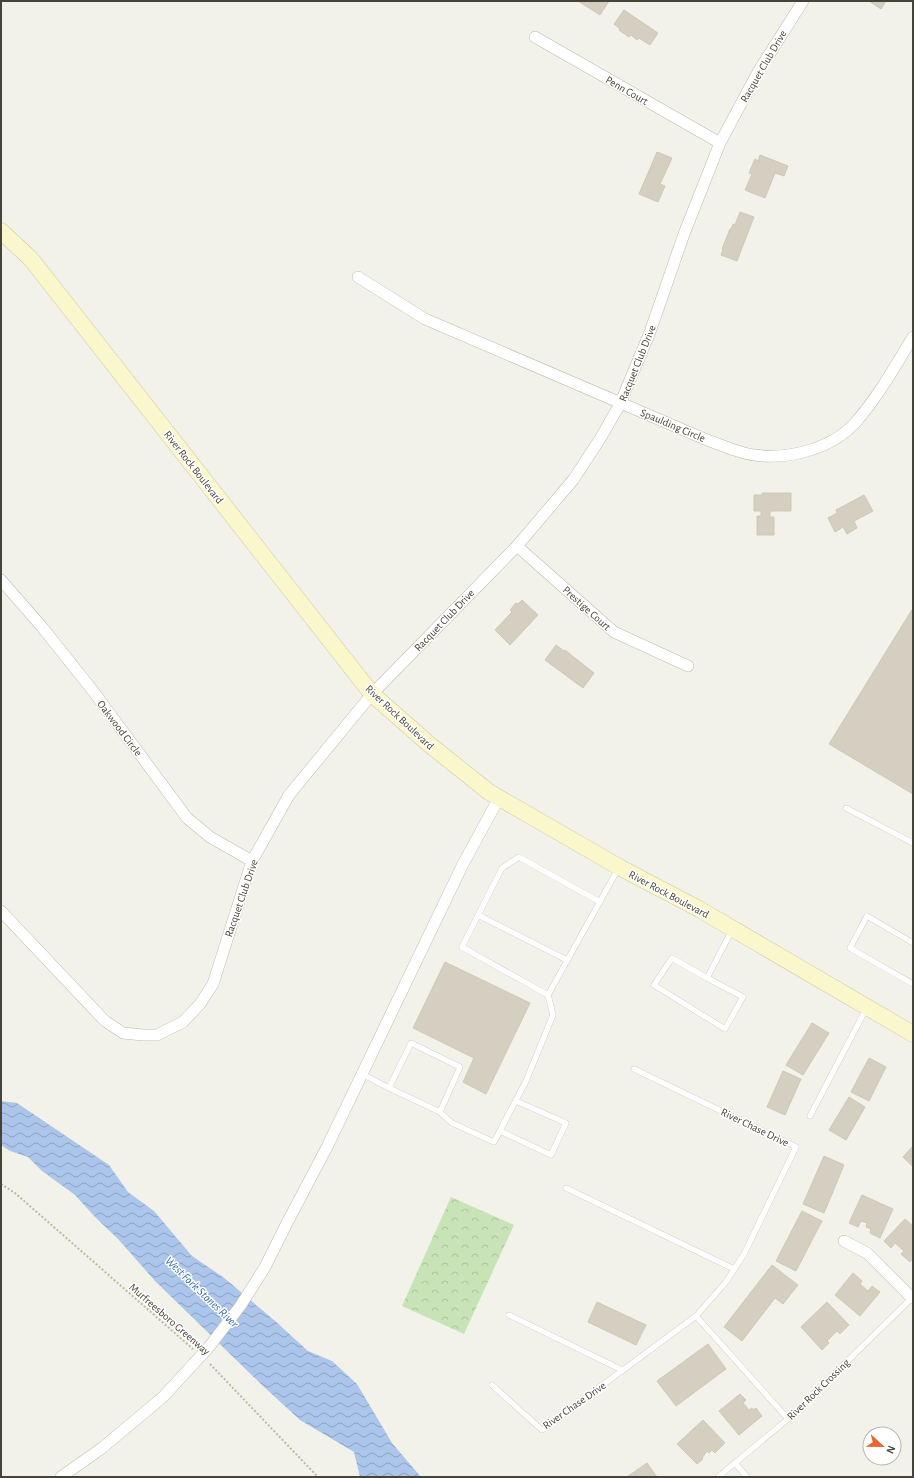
<svg xmlns="http://www.w3.org/2000/svg" width="914" height="1478" viewBox="0 0 914 1478" font-family="'Alegreya Sans',sans-serif">
<defs>
<pattern id="park-crowns" width="20" height="18" patternUnits="userSpaceOnUse"><rect width="20" height="18" fill="#c7e4b6"/><path d="M2 6a3 3 0 1 1 6 0M12 15a3 3 0 1 1 6 0" fill="none" stroke="#acc59d"/></pattern>
<pattern id="water-waves" width="16" height="10" patternUnits="userSpaceOnUse"><rect width="16" height="10" fill="#abc6ea"/><path d="M0 5q4-4 8 0t8 0" fill="none" stroke="#8da2bf"/></pattern>
</defs>
<rect width="100%" height="100%" fill="#f3f2ea"/>
<path fill="url(#park-crowns)" d="M 451,1197 L 514,1225 L 464,1334 L 402,1306 Z"/>
<path fill="url(#water-waves)" d="M 1,1101 L 17,1103 L 109,1165 L 128,1192 L 154,1211 L 192,1256 L 223,1277 L 274,1320 L 308,1351 L 332,1361 L 357,1384 L 392,1443 L 421,1477 L 360,1477 L 354,1452 L 300,1420 L 263,1386 L 155,1281 L 118,1239 L 95,1217 L 75,1195 L 42,1171 L 28,1157 L 10,1151 L 1,1145 Z"/>
<path fill="#d4cfc0" stroke="#cec8b4" d="M 578,1 L 609,1 L 600,15 Z
M 869,1 L 886,1 L 881,9 Z
M 624,10 L 658,33 L 650,45 L 639,38 L 637,40 L 631,35 L 629,37 L 619,30 L 620,29 L 614,24 Z
M 657,152 L 672,158 L 660,184 L 665,186 L 658,202 L 639,194 Z
M 760,155 L 788,166 L 784,176 L 775,173 L 765,198 L 745,190 L 752,174 L 749,173 L 755,159 L 758,161 Z
M 740,212 L 754,217 L 737,261 L 721,255 L 723,250 L 722,249 L 730,229 L 731,229 L 733,224 L 735,225 Z
M 762,493 L 791,493 L 791,511 L 770,511 L 770,517 L 774,517 L 774,535 L 757,535 L 757,516 L 761,516 L 761,511 L 754,511 L 754,495 L 762,495 Z
M 864,495 L 873,511 L 854,521 L 857,528 L 847,534 L 843,527 L 835,532 L 828,518 L 837,513 L 836,510 Z
M 522,600 L 538,615 L 510,645 L 495,630 L 512,612 L 510,610 L 516,603 L 518,604 Z
M 913,608 L 913,794 L 829,744 Z
M 556,645 L 564,651 L 565,650 L 594,673 L 583,688 L 545,660 Z
M 445,962 L 530,1003 L 486,1094 L 463,1082 L 474,1058 L 413,1028 Z
M 812,1023 L 829,1033 L 803,1075 L 786,1065 Z
M 869,1058 L 886,1067 L 869,1101 L 851,1092 Z
M 783,1071 L 801,1079 L 785,1115 L 767,1107 Z
M 849,1097 L 865,1107 L 846,1140 L 829,1130 Z
M 913,1146 L 913,1167 L 903,1157 Z
M 824,1156 L 844,1165 L 824,1213 L 803,1204 Z
M 862,1195 L 893,1209 L 880,1238 L 870,1233 L 871,1229 L 866,1227 L 867,1223 L 861,1221 L 858,1227 L 849,1223 Z
M 802,1211 L 822,1221 L 796,1271 L 776,1261 Z
M 905,1219 L 913,1226 L 913,1258 L 910,1262 L 901,1254 L 904,1251 L 895,1243 L 891,1248 L 884,1241 Z
M 772,1265 L 798,1285 L 783,1304 L 775,1298 L 742,1341 L 724,1327 Z
M 853,1273 L 862,1281 L 860,1284 L 868,1291 L 872,1286 L 880,1292 L 860,1316 L 835,1295 Z
M 597,1302 L 646,1325 L 636,1345 L 588,1322 Z
M 827,1302 L 849,1325 L 840,1334 L 837,1331 L 827,1341 L 829,1343 L 822,1350 L 801,1327 Z
M 708,1344 L 726,1369 L 676,1406 L 657,1381 Z
M 740,1394 L 746,1400 L 743,1403 L 749,1410 L 752,1408 L 753,1410 L 756,1408 L 762,1416 L 739,1435 L 719,1411 Z
M 703,1420 L 725,1443 L 715,1453 L 712,1450 L 709,1453 L 707,1451 L 702,1458 L 703,1459 L 697,1464 L 677,1444 Z
M 647,1463 L 657,1477 L 627,1477 Z"/>
<g fill="none" stroke-linecap="round" stroke-linejoin="round">
<defs>
<path id="lane" d="M 846,808 L 913,843
M 600,902 L 519,857 L 502,868 L 462,947 L 548,995 L 618,869
M 478,915 L 567,960
M 913,943 L 867,916 L 850,948 L 913,984
M 707,978 L 672,958 L 654,985 L 725,1029 L 743,997 L 707,978 L 732,930
M 634,1069 L 796,1147 L 744,1254 L 726,1282 L 696,1316
M 362,1074 L 389,1088 L 411,1043 L 460,1067 L 440,1112 L 452,1123 L 494,1142 L 526,1081 L 553,1015 L 548,995
M 389,1088 L 440,1112
M 810,1116 L 866,1009
M 500,1131 L 551,1155 L 566,1123 L 516,1101
M 566,1188 L 734,1269
M 509,1315 L 622,1370
M 492,1385 L 542,1430 L 696,1316 L 788,1419
M 735,1463 L 747,1477
M 718,1477 L 788,1419 L 913,1297"/>
<path id="street" d="M 535,37 L 720,143
M 358,277 L 425,319 L 707,440 C 722,445 738,453 754,455 C 788,460 831,449 855,423 C 878,397 895,366 913,337
M 517,546 L 614,632 L 688,666
M 1,580 L 42,627 L 93,691 L 187,818 L 210,837 L 252,861
M 1,911 L 105,1021 L 123,1033 L 143,1035 L 157,1035 L 183,1022 L 200,1004 L 213,984 L 252,861 L 289,795 L 372,694 L 517,546 L 573,480 L 600,439 L 620,404 L 650,332 L 684,234 L 720,143 L 758,72 L 803,1
M 287,1223 L 327,1147 L 463,864 L 499,798
M 844,1241 L 867,1253 L 912,1298
M 61,1477 L 102,1448"/>
<path id="secondary" d="M 1,231 L 31,259 L 372,694 L 430,745 L 489,792 L 619,867 L 699,909 L 913,1034"/>
</defs>
<use href="#lane" stroke="#bebbad" stroke-width="6"/>
<use href="#street" stroke="#bebbad" stroke-width="12"/>
<use href="#secondary" stroke="#cfca9d" stroke-width="17"/>
<path stroke="#bfb99f" stroke-width="2" stroke-dasharray="2 2" stroke-linecap="butt" d="M 1,1184 L 15,1193 L 193,1349
M 210,1364 L 318,1477"/>
<use href="#lane" stroke="#fff" stroke-width="5.5"/>
<use href="#street" stroke="#fff" stroke-width="11"/>
<use href="#secondary" stroke="#faf7cd" stroke-width="16"/>
<defs>
<path id="street-bridge" d="M 102,1448 L 163,1397 L 209,1347 L 241,1305 L 265,1267 L 287,1223"/>
</defs>
<use href="#street-bridge" stroke="#bebbad" stroke-width="12" stroke-linecap="butt"/>
<use href="#street-bridge" stroke="#fff" stroke-width="11"/>
</g>
<g text-anchor="middle" stroke-width="3" stroke-linejoin="round" paint-order="stroke">
<g font-size="11" fill="#464338" stroke="#fff">
<text transform="translate(763 66) rotate(-60)" y="4">Racquet Club Drive</text>
<text transform="translate(627 90) rotate(30)" y="4">Penn Court</text>
<text transform="translate(637 363) rotate(-68)" y="4">Racquet Club Drive</text>
<text transform="translate(673 425) rotate(23)" y="4">Spaulding Circle</text>
<text transform="translate(194 467) rotate(52)" y="4">River Rock Boulevard</text>
<text transform="translate(587 608) rotate(42)" y="4">Prestige Court</text>
<text transform="translate(444 620) rotate(-46)" y="4">Racquet Club Drive</text>
<text transform="translate(400 717) rotate(43)" y="4">River Rock Boulevard</text>
<text transform="translate(120 728) rotate(53)" y="4">Oakwood Circle</text>
<text transform="translate(669 894) rotate(28)" y="4">River Rock Boulevard</text>
<text transform="translate(241 898) rotate(-71)" y="4">Racquet Club Drive</text>
<text transform="translate(755 1127) rotate(26)" y="4">River Chase Drive</text>
<text transform="translate(170 1319) rotate(41)" y="4">Murfreesboro Greenway</text>
<text transform="translate(818 1389) rotate(-44)" y="4">River Rock Crossing</text>
<text transform="translate(574 1405) rotate(-35)" y="4">River Chase Drive</text>
</g>
<g font-size="12" font-style="italic" fill="#3a68aa" stroke="#fff">
<text transform="translate(202 1292) rotate(44)" y="4">West Fork Stones River</text>
</g>
</g>
<rect width="914" height="1478" fill="none" stroke="#464338" stroke-width="4"/>
<g transform="translate(882 1446) rotate(112)"><circle r="19" fill="#ffffff" stroke="#b5b4af"/>
<path d="M0-3L7 15L0 10L-7 15Z" fill="#e7682c"/>
<text y="-6" font-size="11" font-weight="bold" text-anchor="middle" fill="#464338">N</text>
</g>
</svg>
